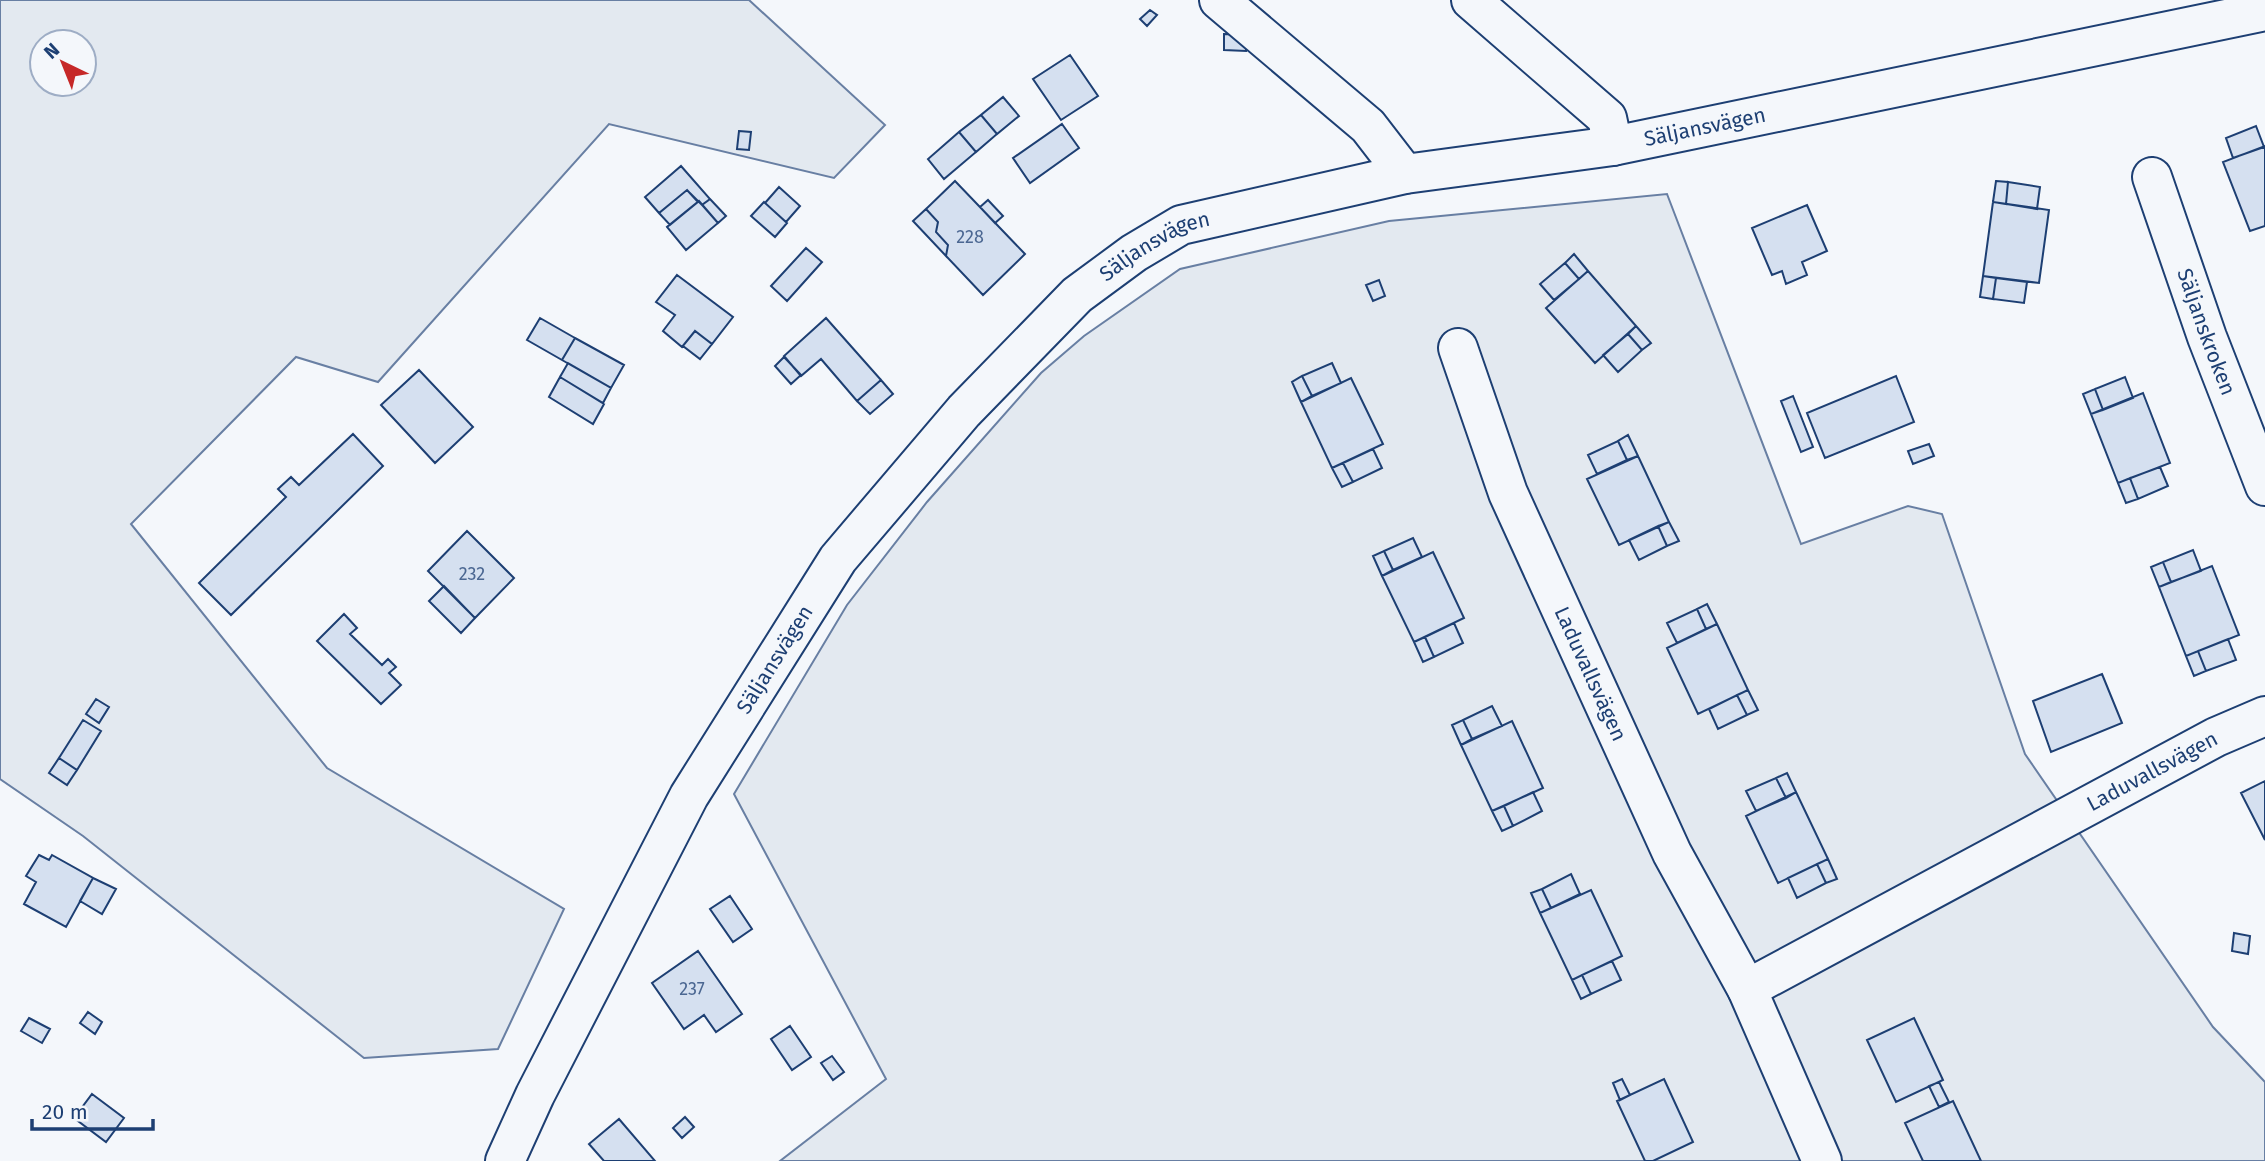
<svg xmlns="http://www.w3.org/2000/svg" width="2265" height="1161" viewBox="0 0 2265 1161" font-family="'Fira Sans',sans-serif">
<rect width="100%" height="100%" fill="#f4f7fb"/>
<path fill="#e3e9f0" stroke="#687fa3" stroke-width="2" fill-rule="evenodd" d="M 0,0 L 749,0 L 885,125 L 834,178 L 609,124 L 378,382 L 296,357 L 131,524 L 327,768 L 564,909 L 498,1049 L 364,1058 L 83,836 L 0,779 ZM 42,42 L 84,42 L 84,84 L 42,84 Z
M 1667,194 L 1801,544 L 1908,506 L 1942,514 L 2025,754 L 2213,1027 L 2265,1082 L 2265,1161 L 780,1161 L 886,1079 L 734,794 L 847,605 L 927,502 L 1041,373 L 1084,336 L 1180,269 L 1389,221 Z"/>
<path fill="#d5e0f0" stroke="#1d3f73" stroke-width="2" d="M 1150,10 L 1157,15 L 1147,26 L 1140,19 Z
M 1224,34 L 1247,35 L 1246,51 L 1224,50 Z
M 1070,55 L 1098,96 L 1061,120 L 1033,79 Z
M 1003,97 L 1019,116 L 997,134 L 981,115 Z
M 981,115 L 997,134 L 976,152 L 959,132 Z
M 1062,124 L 1079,148 L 1030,183 L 1013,158 Z
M 2256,126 L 2264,147 L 2233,158 L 2226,138 Z
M 739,131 L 751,132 L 749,150 L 737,149 Z
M 959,132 L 976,152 L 944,179 L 928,159 Z
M 2265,146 L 2265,226 L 2250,231 L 2223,162 Z
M 681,166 L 710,199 L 702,205 L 687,190 L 659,213 L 645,197 Z
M 955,181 L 1025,254 L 983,295 L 946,256 L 948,245 L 936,232 L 938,222 L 926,209 Z
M 1996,181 L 2008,182 L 2006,204 L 1993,202 Z
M 2008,182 L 2040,187 L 2037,209 L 2006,204 Z
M 779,187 L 800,206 L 786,222 L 765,203 Z
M 687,190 L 698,202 L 670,225 L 659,213 Z
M 710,199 L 726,216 L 718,223 L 702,205 Z
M 988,200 L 1003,216 L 995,223 L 980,207 Z
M 699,201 L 718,223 L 686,250 L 667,227 Z
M 764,202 L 787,223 L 775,237 L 751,216 Z
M 1993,202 L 2049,210 L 2039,283 L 1983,276 Z
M 1807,205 L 1827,251 L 1802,262 L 1807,275 L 1786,284 L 1782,271 L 1772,275 L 1752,228 Z
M 926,209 L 938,222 L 936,232 L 948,245 L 946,256 L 913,221 Z
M 806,248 L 822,262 L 787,301 L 771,286 Z
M 1574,254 L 1588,271 L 1579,279 L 1565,263 Z
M 1565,263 L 1579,279 L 1554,300 L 1540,284 Z
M 1588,271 L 1636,326 L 1595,363 L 1546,308 Z
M 677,275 L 733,317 L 712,344 L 695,331 L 682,347 L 663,331 L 675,315 L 656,302 Z
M 1983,276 L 1996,278 L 1993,299 L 1980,297 Z
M 1996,278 L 2027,282 L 2024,303 L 1993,299 Z
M 1379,280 L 1385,296 L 1373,301 L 1366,285 Z
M 540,318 L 575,338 L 562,360 L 527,340 Z
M 826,318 L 881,380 L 857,401 L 821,359 L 801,376 L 784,356 Z
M 1636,326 L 1651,343 L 1642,350 L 1628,334 Z
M 695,331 L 712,344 L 700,359 L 683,346 Z
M 1628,334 L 1642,350 L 1618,372 L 1603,355 Z
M 575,338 L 624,365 L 611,388 L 562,360 Z
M 784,357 L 801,375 L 791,384 L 775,366 Z
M 568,363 L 611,388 L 603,403 L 560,377 Z
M 1332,363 L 1341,383 L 1312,396 L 1302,376 Z
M 419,370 L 473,427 L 435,463 L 381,405 Z
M 1302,376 L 1312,396 L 1301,402 L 1292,382 Z
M 1896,376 L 1914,422 L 1825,458 L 1807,413 Z
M 560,377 L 604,404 L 593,424 L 549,397 Z
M 2125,377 L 2133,398 L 2103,410 L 2095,389 Z
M 1351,378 L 1383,444 L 1332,468 L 1301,402 Z
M 881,380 L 893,394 L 870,414 L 857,401 Z
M 2095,389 L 2103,410 L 2091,414 L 2083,394 Z
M 2143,393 L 2170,463 L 2118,483 L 2091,414 Z
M 1793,396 L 1813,447 L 1801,452 L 1781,401 Z
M 353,434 L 383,466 L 231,615 L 199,583 L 286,497 L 278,489 L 291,477 L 299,485 Z
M 1628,435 L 1638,456 L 1627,460 L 1618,441 Z
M 1618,441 L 1627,460 L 1597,474 L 1588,455 Z
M 1929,444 L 1934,456 L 1913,464 L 1908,451 Z
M 1373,449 L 1382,468 L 1353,482 L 1343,463 Z
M 1638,456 L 1669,522 L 1619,545 L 1587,479 Z
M 1343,463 L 1353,482 L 1342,487 L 1332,468 Z
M 2160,467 L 2168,486 L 2138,499 L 2130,478 Z
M 2130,478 L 2138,499 L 2126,503 L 2118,483 Z
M 1669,522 L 1679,541 L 1667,546 L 1658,526 Z
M 1658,526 L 1667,546 L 1639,560 L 1629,540 Z
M 467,531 L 514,578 L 475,618 L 428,571 Z
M 1413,538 L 1422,557 L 1393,570 L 1384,551 Z
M 2193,550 L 2201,571 L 2171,582 L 2163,562 Z
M 1384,551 L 1393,570 L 1382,576 L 1373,556 Z
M 1433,552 L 1464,618 L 1414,642 L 1382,576 Z
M 2163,562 L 2171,582 L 2159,587 L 2151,567 Z
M 2212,566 L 2239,635 L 2186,656 L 2159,587 Z
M 444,586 L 475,618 L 461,633 L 429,601 Z
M 1707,604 L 1717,624 L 1706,629 L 1697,609 Z
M 1697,609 L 1706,629 L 1677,643 L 1667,623 Z
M 344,614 L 357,628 L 350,634 L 382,665 L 388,659 L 396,667 L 389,673 L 401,685 L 381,704 L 317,641 Z
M 1454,623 L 1463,643 L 1434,657 L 1425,637 Z
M 1717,624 L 1748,690 L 1698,714 L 1667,648 Z
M 1425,637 L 1434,657 L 1423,662 L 1414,642 Z
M 2228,639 L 2236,660 L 2206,671 L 2198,651 Z
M 2198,651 L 2206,671 L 2194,676 L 2186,656 Z
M 2102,674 L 2122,723 L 2051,752 L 2033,701 Z
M 1748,690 L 1758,710 L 1747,715 L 1737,695 Z
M 1737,695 L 1747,715 L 1718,729 L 1709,709 Z
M 96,699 L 109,707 L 99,723 L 86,714 Z
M 1492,706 L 1502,726 L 1472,739 L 1463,720 Z
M 83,720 L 101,731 L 77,770 L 59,758 Z
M 1463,720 L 1472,739 L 1461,745 L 1452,725 Z
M 1512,721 L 1543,788 L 1492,811 L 1461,745 Z
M 59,758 L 77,770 L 67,785 L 49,773 Z
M 1787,773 L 1796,792 L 1786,798 L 1776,778 Z
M 1776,778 L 1786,798 L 1756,811 L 1746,791 Z
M 2265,781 L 2265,840 L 2241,793 Z
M 1533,792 L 1542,811 L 1513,826 L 1504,806 Z
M 1796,792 L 1828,859 L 1778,883 L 1746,816 Z
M 1504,806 L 1513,826 L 1502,831 L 1492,811 Z
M 39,855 L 49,860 L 52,855 L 93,878 L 66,927 L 24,904 L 36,882 L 26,876 Z
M 1828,859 L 1837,879 L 1826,883 L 1817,864 Z
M 1817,864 L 1826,883 L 1797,898 L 1788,878 Z
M 1571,874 L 1580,894 L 1551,908 L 1542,889 Z
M 93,878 L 116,889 L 102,914 L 80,901 Z
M 1542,889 L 1551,908 L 1540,913 L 1531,893 Z
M 1591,890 L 1622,956 L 1572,980 L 1540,913 Z
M 730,896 L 752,929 L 733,942 L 710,909 Z
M 2234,933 L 2250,936 L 2248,954 L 2232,951 Z
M 698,951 L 742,1014 L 716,1032 L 704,1015 L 684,1029 L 652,983 Z
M 1612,961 L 1621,980 L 1591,994 L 1582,975 Z
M 1582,975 L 1591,994 L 1581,999 L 1572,980 Z
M 88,1012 L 102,1022 L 95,1034 L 80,1023 Z
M 29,1018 L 50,1029 L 42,1043 L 21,1031 Z
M 1914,1018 L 1943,1080 L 1896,1102 L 1867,1040 Z
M 790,1026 L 811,1057 L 792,1070 L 771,1039 Z
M 832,1056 L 844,1072 L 833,1080 L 821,1063 Z
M 1622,1079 L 1630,1095 L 1620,1100 L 1613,1083 Z
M 1664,1079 L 1693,1142 L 1653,1161 L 1645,1161 L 1617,1101 Z
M 1939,1082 L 1949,1102 L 1939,1107 L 1929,1086 Z
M 92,1094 L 124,1118 L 106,1142 L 74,1118 Z
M 1953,1101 L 1981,1161 L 1923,1161 L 1905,1123 Z
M 685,1117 L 694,1127 L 682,1138 L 673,1128 Z
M 619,1119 L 655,1161 L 604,1161 L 589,1144 Z"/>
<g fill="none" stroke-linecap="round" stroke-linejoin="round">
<defs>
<g id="minor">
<path d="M 1219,0 L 1368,126 L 1405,174"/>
<path d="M 1471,0 L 1607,118 L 1613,146"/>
<path id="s1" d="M 2152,177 L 2207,337 L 2265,486"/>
<path id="s2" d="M 1458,348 L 1508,493 L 1672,853 L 1747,989 L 1822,1161"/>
<path id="s3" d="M 1747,989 L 2216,737 L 2265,716"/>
<path id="s4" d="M 505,1161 L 535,1095 L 689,796 L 838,559 L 964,411 L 1077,295 L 1134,253 L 1181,225 L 1405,174 L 1613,146 L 2265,11"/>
</g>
</defs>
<use href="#minor" stroke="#1d3f73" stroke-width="42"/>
<use href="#minor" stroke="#f4f7fb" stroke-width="38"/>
</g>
<g text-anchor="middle" stroke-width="5" stroke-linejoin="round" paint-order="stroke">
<g font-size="18" fill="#4b6792">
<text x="970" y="243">228</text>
<text x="472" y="580">232</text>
<text x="692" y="995">237</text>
</g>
<g font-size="21" fill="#1d3f73" stroke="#f4f7fb">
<text dy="7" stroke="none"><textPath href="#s4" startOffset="1704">Säljansvägen</textPath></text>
<text dy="7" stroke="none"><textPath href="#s4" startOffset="1138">Säljansvägen</textPath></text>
<text dy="7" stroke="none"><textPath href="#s1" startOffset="164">Säljanskroken</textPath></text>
<text dy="7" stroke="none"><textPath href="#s4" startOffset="570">Säljansvägen</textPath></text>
<text dy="7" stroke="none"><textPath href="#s2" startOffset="352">Laduvallsvägen</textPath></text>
<text dy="7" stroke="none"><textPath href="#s3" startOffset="460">Laduvallsvägen</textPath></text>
</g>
</g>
<g transform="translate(63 63) rotate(317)"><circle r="33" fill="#f4f7fb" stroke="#9eadc5" stroke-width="2"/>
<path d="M0-5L12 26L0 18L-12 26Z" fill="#c62828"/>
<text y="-10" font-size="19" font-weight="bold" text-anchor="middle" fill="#1d3f73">N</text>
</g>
<path d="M32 1119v10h121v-10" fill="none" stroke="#1d3f73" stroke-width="3.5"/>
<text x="42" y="1119" font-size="21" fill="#1d3f73" stroke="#f4f7fb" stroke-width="5" paint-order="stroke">20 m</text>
</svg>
